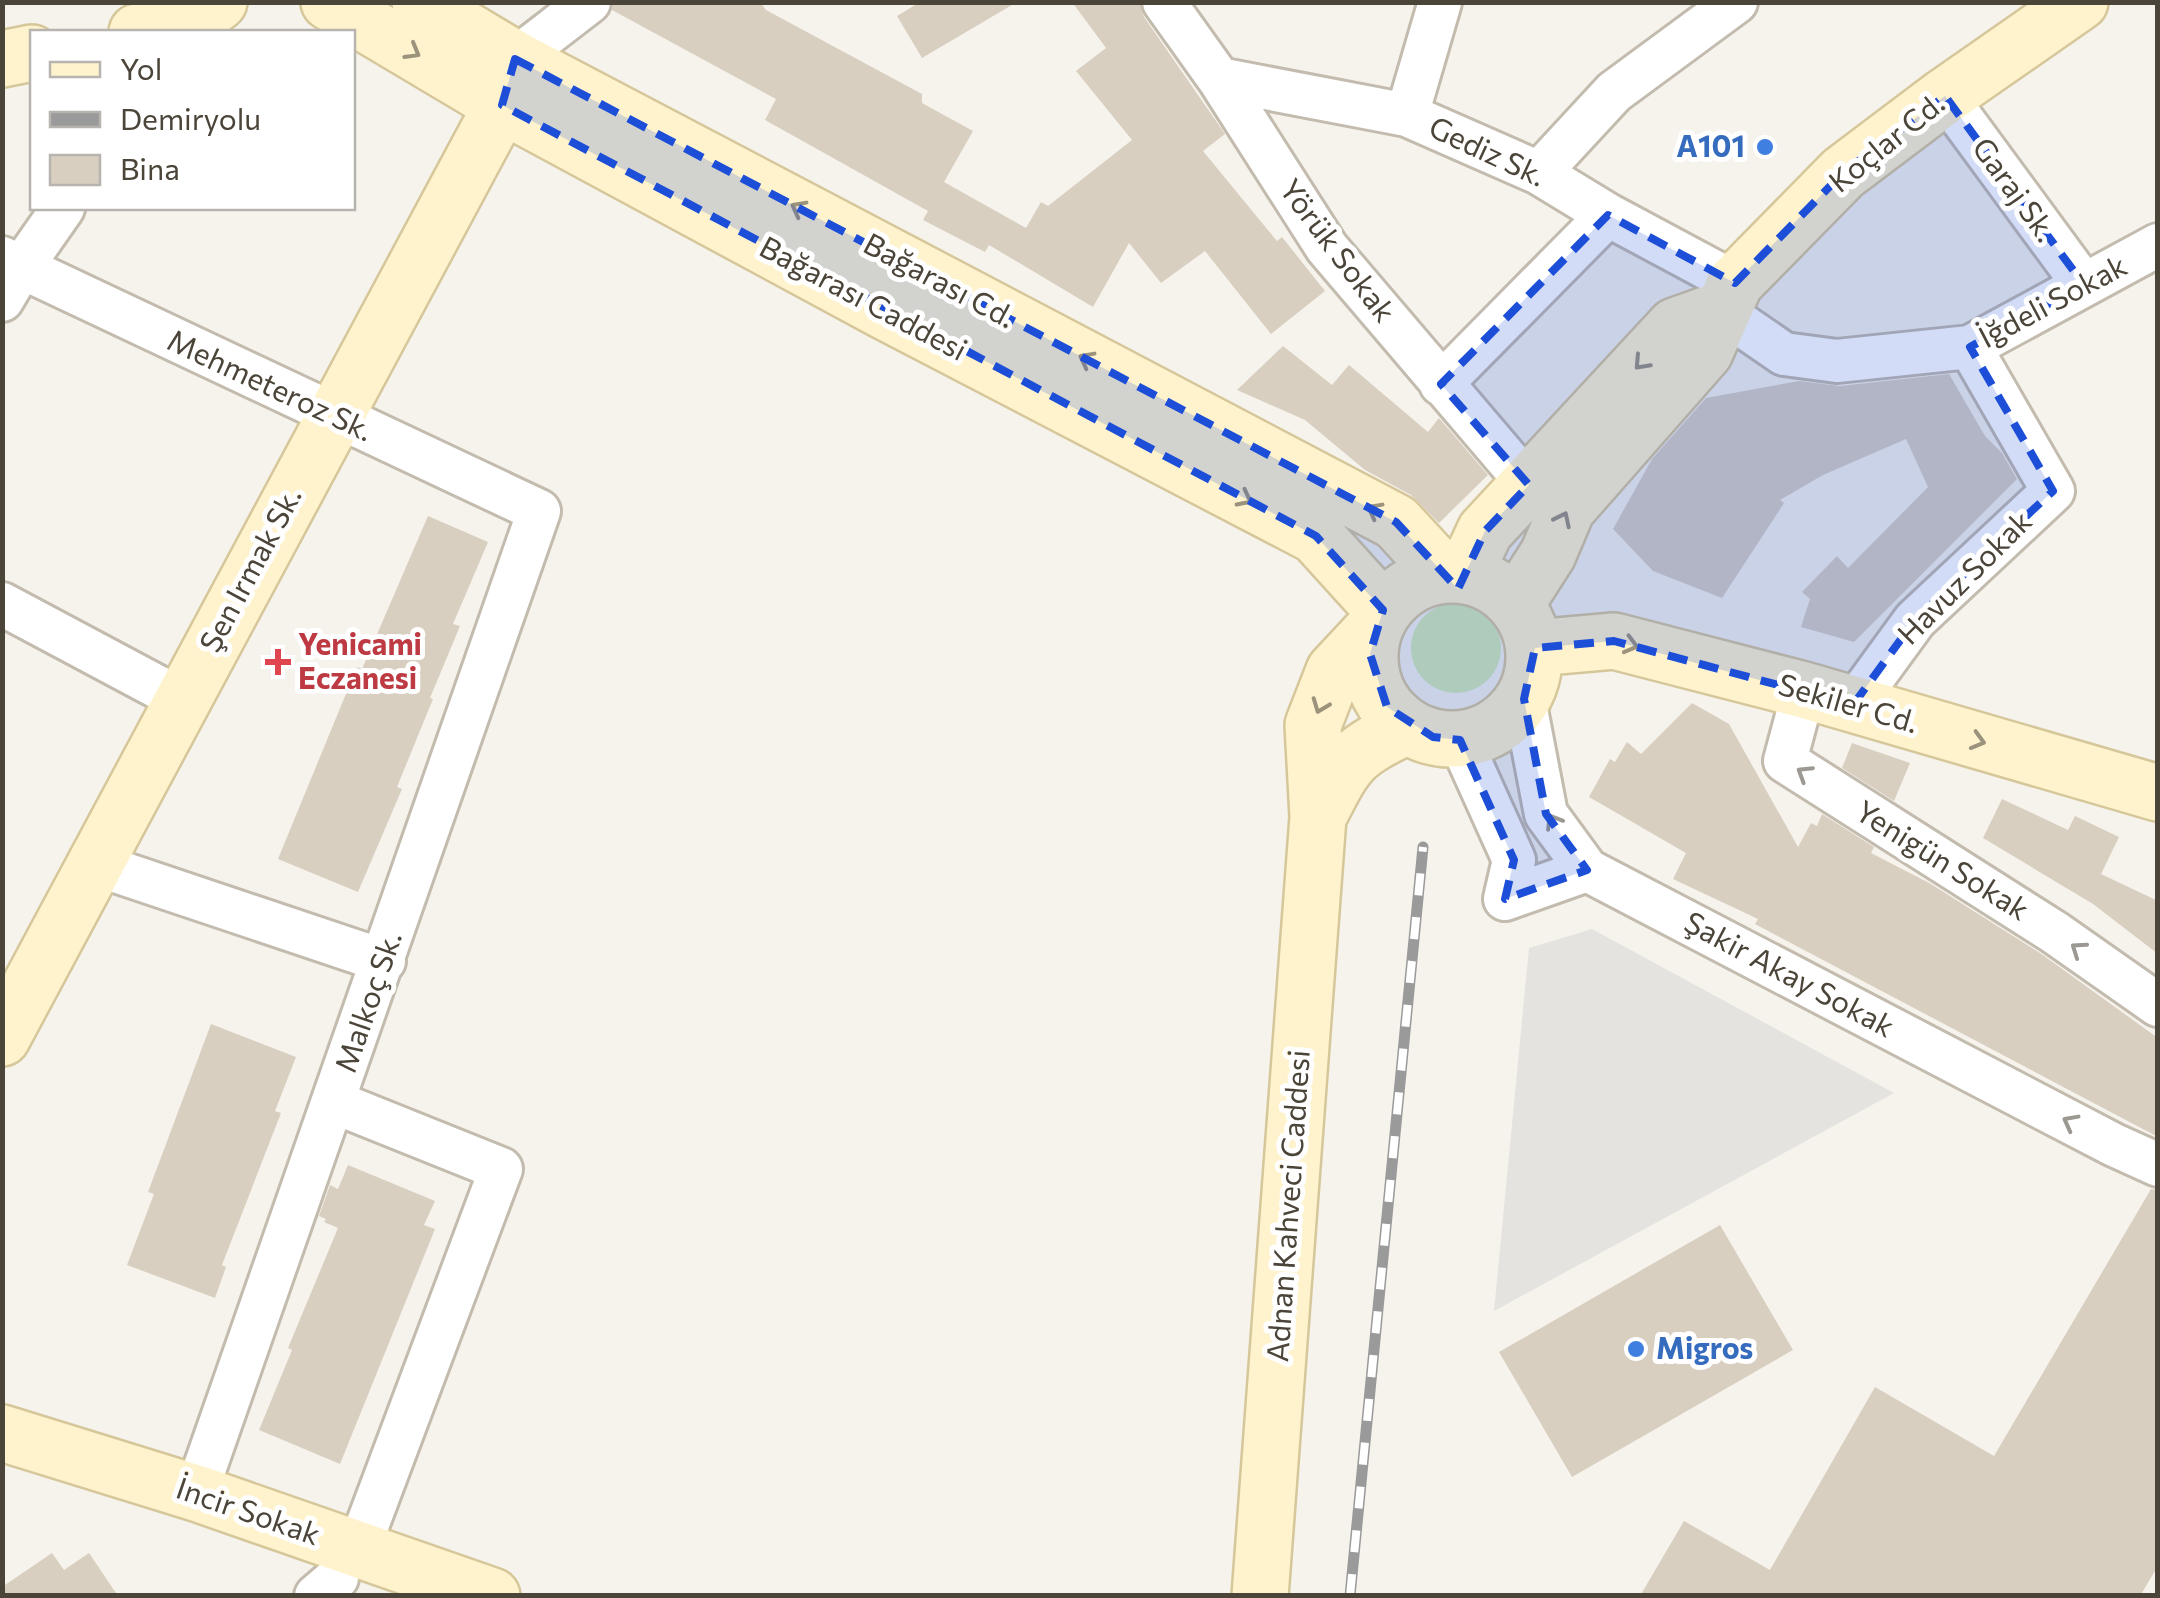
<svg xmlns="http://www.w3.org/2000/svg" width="2160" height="1598" viewBox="0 0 2160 1598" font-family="Commissioner,sans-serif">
<rect width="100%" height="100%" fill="#f6f3ec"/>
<path fill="#d2eab5" d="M1411 648a45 45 0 1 1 90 0a45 45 0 1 1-90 0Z"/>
<path fill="#e5e3e0" d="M 1592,929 L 1894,1093 L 1494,1311 L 1529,948 Z"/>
<path fill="#d8cfc1" d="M 613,2 L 760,2 L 766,10 L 922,94 L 922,103 L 973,131 L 944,182 L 1026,228 L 1041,202 L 1048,206 L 1132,140 L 1076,71 L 1106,48 L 1072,2 L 1139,2 L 1144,17 L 1225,134 L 1203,151 L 1277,241 L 1282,237 L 1325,291 L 1271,334 L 1205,251 L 1161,283 L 1129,243 L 1093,307 L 989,245 L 985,252 L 923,220 L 928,211 L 765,120 L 776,99 L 612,10 Z
M 920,2 L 1017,2 L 922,58 L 897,16 Z
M 1283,346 L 1332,385 L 1349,365 L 1428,432 L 1439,418 L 1488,475 L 1439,523 L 1411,495 L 1365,470 L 1305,420 L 1237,390 Z
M 1949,374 L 1985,436 L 2002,453 L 2017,479 L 1854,642 L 1801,627 L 1810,599 L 1802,592 L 1837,556 L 1848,568 L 1928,487 L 1906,439 L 1823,475 L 1780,500 L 1784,503 L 1722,598 L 1653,571 L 1613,529 L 1652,459 L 1706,398 L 1799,381 L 1840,386 Z
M 428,516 L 488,542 L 453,624 L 460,626 L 430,698 L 433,699 L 397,787 L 402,789 L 358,892 L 278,859 L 357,667 L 362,669 Z
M 1692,703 L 1729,724 L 1798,847 L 1811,823 L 1817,826 L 1822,814 L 1874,847 L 1871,853 L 1931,884 L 2040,953 L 2158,1038 L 2158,1137 L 1755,924 L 1758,919 L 1673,879 L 1686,853 L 1589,797 L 1610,759 L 1615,762 L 1627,742 L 1641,754 Z
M 1852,743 L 1910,763 L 1894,801 L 1842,768 Z
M 2002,799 L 2068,830 L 2075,816 L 2119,837 L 2101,874 L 2158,901 L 2158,954 L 2093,904 L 1983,838 Z
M 211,1024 L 296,1057 L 275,1111 L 281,1113 L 222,1265 L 226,1267 L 215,1298 L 127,1265 L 154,1194 L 148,1192 Z
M 348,1165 L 435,1201 L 424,1225 L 435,1229 L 340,1464 L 259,1430 L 292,1350 L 288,1348 L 338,1228 L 324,1222 L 326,1219 L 319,1216 L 330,1185 L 338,1189 Z
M 2151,1189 L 2158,1190 L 2158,1566 L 2140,1596 L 1640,1596 L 1684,1521 L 1770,1570 L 1875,1387 L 1994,1456 Z
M 1720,1225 L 1793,1350 L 1572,1477 L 1499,1352 Z
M 52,1553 L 64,1570 L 89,1553 L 118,1596 L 2,1596 L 2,1587 Z"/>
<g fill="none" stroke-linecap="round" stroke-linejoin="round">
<defs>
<path id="street" d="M 1164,2 L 1219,79 L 1327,248 L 1529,485
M 515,59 L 589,2
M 1219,79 L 1407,115 L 1539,173 L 1608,215 L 1735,283
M 1945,96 L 2084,285
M 1407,115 L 1440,2
M 1539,173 L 1614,92 L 1736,2
M 2,258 L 539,511 L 196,1493
M 2,300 L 21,268 L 63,208
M 1720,310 L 1784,354 L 1837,361 L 1970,347 L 2158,245
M 1441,384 L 1608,215
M 2,604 L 182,700
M 1804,690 L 1785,761 L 2054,932 L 2158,1005
M 1524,699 L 1546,814 L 1587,870 L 2114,1145 L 2158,1165
M 1853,705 L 1915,620 L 2053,491 L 1970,347
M 1460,740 L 1514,860 L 1505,899
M 95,864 L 384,961
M 1505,899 L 1587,870
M 334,1102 L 501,1169 L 358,1550
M 316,1596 L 337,1578"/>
<path id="secondary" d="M 329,2 L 502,105 L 884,311 L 1316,536 L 1383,610
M 420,2 L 515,59 L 1396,522 L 1445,575
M 137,32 L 193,21 L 219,2
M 2,59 L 32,53
M1370 657a82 82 0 1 1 164 0a82 82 0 1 1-164 0Z
M 1464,576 L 1485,531 L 1675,326 L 1720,310
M 1516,604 L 1548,554 L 1567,509 L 1705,352 L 1735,283 L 1843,173 L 1945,96 L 2080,2
M 1535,648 L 1614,641 L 1804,690 L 2158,793
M 1318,817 C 1348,759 1348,755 1407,726
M 2,1038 L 502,105 L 512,71
M 2,1433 L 196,1493 L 492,1596
M 1260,1596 L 1318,817 L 1313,725 L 1334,671 L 1375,627"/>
</defs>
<use href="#street" stroke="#c2bbae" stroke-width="48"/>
<use href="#secondary" stroke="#d6c79b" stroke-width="60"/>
<use href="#street" stroke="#fff" stroke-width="42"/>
<use href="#secondary" stroke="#fff3cd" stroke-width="55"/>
<defs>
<path id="rail" d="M 1350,1596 L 1423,847"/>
</defs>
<use href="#rail" stroke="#9a9a9a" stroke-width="11"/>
<use href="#rail" stroke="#fff" stroke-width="8" stroke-dasharray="22" stroke-linecap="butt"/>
</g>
<defs><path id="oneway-chevron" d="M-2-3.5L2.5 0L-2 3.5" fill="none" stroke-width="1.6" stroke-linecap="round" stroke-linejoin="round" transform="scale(2.5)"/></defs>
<g stroke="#9c937c">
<use href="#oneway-chevron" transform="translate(413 52) rotate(30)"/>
<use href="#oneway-chevron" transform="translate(798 208) rotate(-152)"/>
<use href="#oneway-chevron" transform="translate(1086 359) rotate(-152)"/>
<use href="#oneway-chevron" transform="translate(1641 363) rotate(133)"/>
<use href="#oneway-chevron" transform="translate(1245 499) rotate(27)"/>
<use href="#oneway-chevron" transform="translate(1374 510) rotate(-152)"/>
<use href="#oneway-chevron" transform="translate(1563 519) rotate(-64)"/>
<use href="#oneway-chevron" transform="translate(1631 645) rotate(15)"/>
<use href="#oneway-chevron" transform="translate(1320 706) rotate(111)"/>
<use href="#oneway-chevron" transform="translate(1978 741) rotate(16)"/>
</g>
<g stroke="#9c9892">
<use href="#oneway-chevron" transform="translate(1804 773) rotate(-148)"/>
<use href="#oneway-chevron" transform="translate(1553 821) rotate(-121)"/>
<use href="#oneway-chevron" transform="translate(2078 949) rotate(-145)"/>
<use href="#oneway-chevron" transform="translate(2070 1122) rotate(-152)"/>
</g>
<path fill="#1d4ed8" fill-opacity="0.2" stroke="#1d4ed8" stroke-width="8" stroke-dasharray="20 12" stroke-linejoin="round" d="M 515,59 L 1396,522 L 1458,589 L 1485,531 L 1529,485 L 1441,384 L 1608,215 L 1735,283 L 1843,173 L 1945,96 L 2084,285 L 1970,347 L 2053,491 L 1915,620 L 1853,705 L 1614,641 L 1535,648 L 1524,699 L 1546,814 L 1587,870 L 1505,899 L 1514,860 L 1460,740 L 1433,737 L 1387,707 L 1370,654 L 1383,610 L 1316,536 L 502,105 Z"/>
<g fill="#3f7fe0" stroke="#fff" stroke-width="4">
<circle cx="1765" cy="147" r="10"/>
<circle cx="1636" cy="1349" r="10"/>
</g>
<path fill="#e0444e" stroke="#fff" stroke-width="4" d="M273 647h10v10h10v10h-10v10h-10v-10h-10v-10h10z"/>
<g text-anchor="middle" stroke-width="10" stroke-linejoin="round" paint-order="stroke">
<g font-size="30" fill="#4b4439" stroke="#fff">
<text transform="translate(1887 143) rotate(-39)" y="10">Koçlar Cd.</text>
<text transform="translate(1487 152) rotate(25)" y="10">Gediz Sk.</text>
<text transform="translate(2014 190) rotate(54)" y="10">Garaj Sk.</text>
<text transform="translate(1337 251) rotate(53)" y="10">Yörük Sokak</text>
<text transform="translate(939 281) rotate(28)" y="10">Bağarası Cd.</text>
<text transform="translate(863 299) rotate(28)" y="10">Bağarası Caddesi</text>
<text transform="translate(2053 302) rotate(-28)" y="10">İğdeli Sokak</text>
<text transform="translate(270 386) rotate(25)" y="10">Mehmeteroz Sk.</text>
<text transform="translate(251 570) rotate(-62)" y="10">Şen Irmak Sk.</text>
<text transform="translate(1965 578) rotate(-45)" y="10">Havuz Sokak</text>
<text transform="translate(1848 704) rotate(16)" y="10">Sekiler Cd.</text>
<text transform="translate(1942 861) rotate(32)" y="10">Yenigün Sokak</text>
<text transform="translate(1789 975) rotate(28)" y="10">Şakir Akay Sokak</text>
<text transform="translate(369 1002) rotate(-71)" y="10">Malkoç Sk.</text>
<text transform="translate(1289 1206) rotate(-86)" y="10">Adnan Kahveci Caddesi</text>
<text transform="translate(248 1512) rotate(19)" y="10">İncir Sokak</text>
</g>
<g font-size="30" font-weight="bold" fill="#366cbe" stroke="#fff" text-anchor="end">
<text x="1745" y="157">A101</text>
<text x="1656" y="1359" text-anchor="start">Migros</text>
</g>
<g font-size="30" font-weight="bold" fill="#be3a42" stroke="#fff" text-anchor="start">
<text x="298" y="655">Yenicami<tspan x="298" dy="34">Eczanesi</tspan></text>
</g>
</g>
<rect width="2160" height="1598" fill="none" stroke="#4b4439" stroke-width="10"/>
<rect x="30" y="30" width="325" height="180" fill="#ffffff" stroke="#b7b4b0" stroke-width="2.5"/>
<rect x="50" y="62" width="50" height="15" fill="#fff3cd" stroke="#b7b4b0" stroke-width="2.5"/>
<text x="120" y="80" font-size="30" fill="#4b4439">Yol</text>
<rect x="50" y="112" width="50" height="15" fill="#9a9a9a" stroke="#b7b4b0" stroke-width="2.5"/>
<text x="120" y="130" font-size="30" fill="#4b4439">Demiryolu</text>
<rect x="50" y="155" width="50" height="30" fill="#d8cfc1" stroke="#b7b4b0" stroke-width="2.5"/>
<text x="120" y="180" font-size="30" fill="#4b4439">Bina</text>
</svg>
